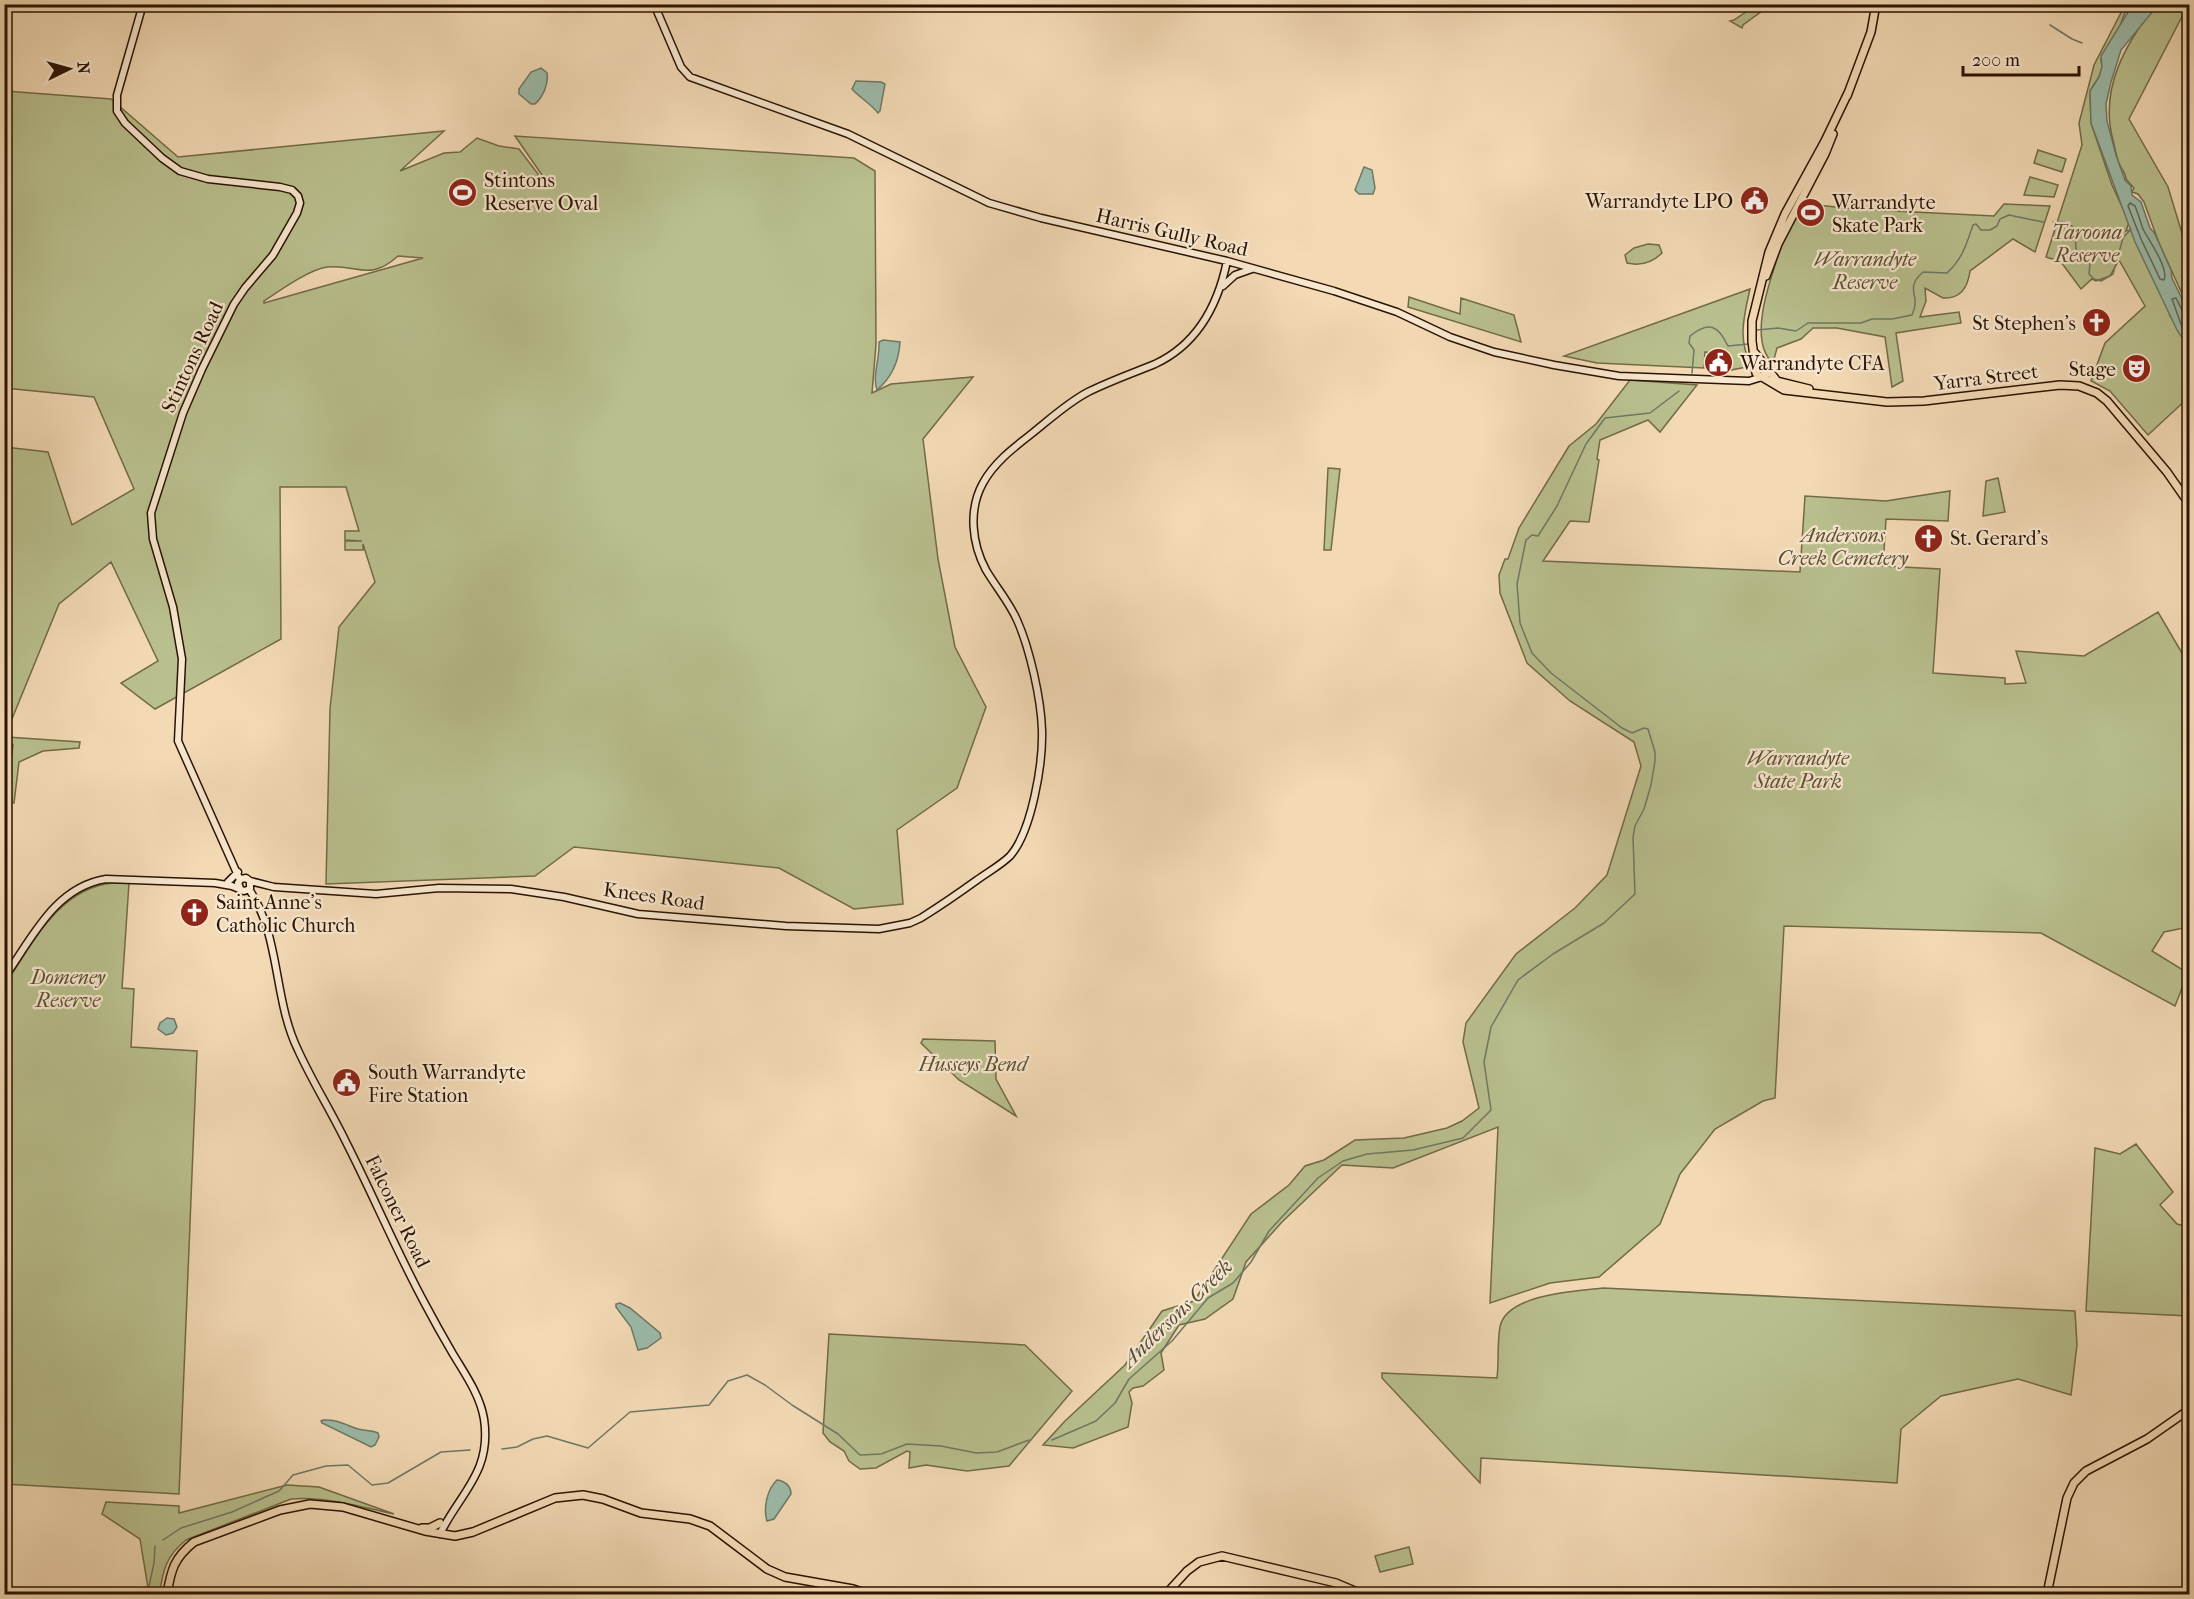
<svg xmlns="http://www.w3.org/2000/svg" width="2194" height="1599" viewBox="0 0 2194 1599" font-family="'IM FELL French Canon',serif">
<rect width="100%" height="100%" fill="#f3dab5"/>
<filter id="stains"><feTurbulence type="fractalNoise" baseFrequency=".00333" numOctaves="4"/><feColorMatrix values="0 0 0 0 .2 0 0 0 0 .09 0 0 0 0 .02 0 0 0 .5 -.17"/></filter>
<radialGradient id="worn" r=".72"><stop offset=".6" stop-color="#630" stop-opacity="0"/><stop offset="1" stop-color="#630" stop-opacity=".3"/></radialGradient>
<path fill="#b9c08e" stroke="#726a47" stroke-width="1.5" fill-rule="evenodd" d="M 1756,5 L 1759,5 L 1762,11 L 1743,25 L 1742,28 L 1730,21 L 1734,20 Z
M 2125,5 L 2132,5 L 2126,10 L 2116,36 L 2101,59 L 2102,67 L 2099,77 L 2090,91 L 2091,123 L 2112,185 L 2129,222 L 2126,231 L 2130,230 L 2133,233 L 2166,303 L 2170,316 L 2189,343 L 2189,397 L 2148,435 L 2110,391 L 2091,381 L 2105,343 L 2145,306 L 2119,260 L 2110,276 L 2096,281 L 2092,279 L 2081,289 L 2061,262 L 2046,257 L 2082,145 L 2079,123 L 2094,65 Z
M 2155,5 L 2188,5 L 2129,119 L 2168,187 L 2189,256 L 2189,309 L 2159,243 L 2144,202 L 2138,194 L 2132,192 L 2134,188 L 2126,179 C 2126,173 2121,169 2119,163 C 2116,157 2115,147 2113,140 C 2099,88 2126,44 2155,5 Z
M 5,91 L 111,99 L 178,157 L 444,131 L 400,171 L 444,153 L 460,152 L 477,138 L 499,146 L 519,149 L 538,174 L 537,182 L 542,175 L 515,136 L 854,158 L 875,171 L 876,344 L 872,393 L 891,384 L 973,377 L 923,439 L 938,559 L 955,647 L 986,707 L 957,788 L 897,830 L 903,904 L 854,909 L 779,868 L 574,847 L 535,876 L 326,884 L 330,709 L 339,627 L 375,582 L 363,544 L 363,550 L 345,550 L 345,541 L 362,541 L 345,540 L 345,531 L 359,531 L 346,487 L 280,487 L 281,639 L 155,709 L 121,683 L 158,661 L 111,562 L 59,604 L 5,736 L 5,447 L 48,452 L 72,525 L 134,489 L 94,397 L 5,388 ZM 398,256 L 423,258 L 264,303 L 264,301 C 279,291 310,269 327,267 C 358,264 369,282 398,256 Z
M 2038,150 L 2066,159 L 2062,172 L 2034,163 Z
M 2030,177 L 2058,185 L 2054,197 L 2024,195 Z
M 1808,204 L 1854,209 L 1994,216 L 2004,204 L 2050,206 L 2035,252 L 2013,239 L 1970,271 C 1968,287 1961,299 1943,298 L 1925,288 L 1926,301 L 1920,317 L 1959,312 L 1961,323 L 1896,333 L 1903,381 L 1892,387 L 1885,337 L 1837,328 L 1813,328 L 1801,339 L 1777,348 L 1773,363 C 1744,338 1776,265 1786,232 L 1790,228 L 1796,214 Z
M 1648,244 L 1659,245 L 1662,253 C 1652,263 1640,266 1627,263 L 1625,255 L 1634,248 Z
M 1750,289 C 1744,316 1737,341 1752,366 L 1731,370 L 1731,360 C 1721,359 1715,352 1705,352 L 1704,368 L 1597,363 L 1564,356 Z
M 1409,297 L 1460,314 L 1461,298 L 1514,315 L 1521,342 L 1408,307 Z
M 1630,380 L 1697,385 L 1660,432 L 1648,420 L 1600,440 L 1597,459 L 1599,460 L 1589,522 L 1570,521 L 1543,561 L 1800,572 L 1805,496 L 1886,501 L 1950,491 L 1948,521 L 1886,519 L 1883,566 L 1940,569 L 1933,673 L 2005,678 L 2005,684 L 2026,683 L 2016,651 L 2084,656 L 2158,612 L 2189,665 L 2189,927 L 2164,932 L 2152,951 L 2188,973 L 2175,1006 L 2041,933 L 1784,926 L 1775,1098 L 1763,1101 L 1715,1129 L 1680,1174 L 1660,1224 L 1599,1277 L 1550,1283 L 1490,1303 L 1498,1127 L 1393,1168 L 1342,1165 L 1282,1222 L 1246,1262 L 1233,1299 L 1205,1319 L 1179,1325 L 1161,1353 L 1164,1370 L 1143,1386 L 1133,1388 L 1129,1392 L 1132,1403 L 1128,1427 L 1073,1448 L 1043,1445 L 1065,1421 L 1125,1365 L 1162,1311 L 1194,1301 L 1251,1214 L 1289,1185 L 1305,1166 L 1324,1160 L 1355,1140 L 1404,1138 L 1447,1128 L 1462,1121 L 1479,1108 L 1463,1042 L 1466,1023 L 1516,954 L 1575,908 L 1607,875 L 1641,766 L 1634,742 L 1570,701 L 1527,663 L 1500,593 L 1499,575 L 1505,559 L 1508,559 L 1519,528 L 1569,446 L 1596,424 Z
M 1328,468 L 1340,469 L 1331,550 L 1324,550 Z
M 1998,478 L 2005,512 L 1983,516 L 1986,481 Z
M 7,737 L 80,742 L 79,748 L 43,751 L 19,762 L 14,803 L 6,802 L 13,745 Z
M 113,883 L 129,883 L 122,988 L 134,989 L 131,1047 L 197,1051 L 179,1494 L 5,1484 L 4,986 C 32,945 58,888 113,883 Z
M 923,1039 L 995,1041 L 996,1079 L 1016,1116 L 959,1080 L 921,1043 Z
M 2136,1144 L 2173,1192 L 2160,1205 L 2177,1224 L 2189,1227 L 2189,1316 L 2086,1311 L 2095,1148 L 2120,1154 Z
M 1603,1288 L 2075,1311 L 2077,1345 L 2071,1395 L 2018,1379 L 1941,1396 L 1901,1429 L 1897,1483 L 1481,1458 L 1480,1483 L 1382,1378 L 1382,1373 L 1497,1378 C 1499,1362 1497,1344 1500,1327 C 1506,1294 1577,1291 1603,1288 Z
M 829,1334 L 1025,1345 L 1072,1391 L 1009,1466 L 967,1471 L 926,1465 L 909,1468 L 910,1452 L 907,1451 L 876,1468 L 860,1469 L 849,1461 L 844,1451 L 830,1442 L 823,1433 Z
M 287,1485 L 319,1487 L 394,1514 C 361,1507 325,1496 291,1499 L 186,1540 C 167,1555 162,1571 160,1594 L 149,1594 L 140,1539 L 102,1514 L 106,1502 L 179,1506 L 179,1513 Z
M 1409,1547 L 1413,1564 L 1380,1572 L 1375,1556 Z"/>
<path fill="#9cbbaa" stroke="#6e7866" stroke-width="1.5" d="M 2133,4 L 2158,5 L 2121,50 L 2111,82 L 2106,104 L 2107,121 L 2116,155 L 2125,180 L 2131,186 L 2132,195 L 2141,202 L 2150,228 L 2155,234 L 2171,270 L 2172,278 L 2189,313 L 2189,348 L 2177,330 L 2135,242 L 2091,123 L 2090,91 L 2099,77 L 2102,67 L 2101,56 Z
M 541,68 L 547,73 C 549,83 543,97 535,104 L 531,104 L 519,94 L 519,89 L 531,72 Z
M 856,81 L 881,82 L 885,84 L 880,111 L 878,113 C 870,103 860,98 852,89 Z
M 1364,167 L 1372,170 L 1375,188 L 1373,194 L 1359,194 L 1355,190 Z
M 883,340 L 900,342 C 899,361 891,378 877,390 C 872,376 880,358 879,342 Z
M 167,1018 L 174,1019 L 177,1027 L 173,1033 L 166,1035 L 158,1029 L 160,1023 Z
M 620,1303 L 630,1308 L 660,1333 L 661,1338 L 647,1348 L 638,1350 L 631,1327 L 616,1307 L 616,1304 Z
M 323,1420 C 336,1419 346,1425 358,1429 C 365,1431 372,1430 378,1433 L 379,1437 L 375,1445 L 371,1447 L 322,1423 L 321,1421 Z
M 777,1480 C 785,1481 791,1486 791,1494 L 774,1519 L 767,1521 C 763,1509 767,1489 777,1480 Z"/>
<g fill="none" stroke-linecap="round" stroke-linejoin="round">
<path stroke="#636755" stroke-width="1.5" d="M 2130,203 L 2135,206 C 2138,213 2140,221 2143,229 C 2149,241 2169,268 2164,280 L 2160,279 L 2141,239 L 2128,206 Z
M 2190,313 L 2182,310 L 2176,298 L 2172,299 L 2182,327 L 2190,339"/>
<path stroke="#6e7866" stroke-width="1.5" d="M 2050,25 L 2072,39 L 2082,43
M 2053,222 L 2064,222 L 2075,228 L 2076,250 L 2090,264 L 2089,274 L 2094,279 L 2101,281 L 2113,274 L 2123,238 L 2131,229
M 1757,330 L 1778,328 L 1796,331 L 1808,323 L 1861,323 L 1872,319 L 1892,319 L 1912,315 C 1922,294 1903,290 1923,272 L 1947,273 C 1963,258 1966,245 1973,225 L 1976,224 L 1981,230 L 1990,230 L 1997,226 L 2000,219 L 2009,215 L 2043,222
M 1692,373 L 1694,350 L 1689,343 L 1690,336 C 1709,321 1718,325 1728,346 L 1748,344
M 1052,1440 L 1096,1421 L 1115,1403 L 1129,1379 L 1172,1341 L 1208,1298 L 1233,1283 L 1251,1262 L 1269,1231 L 1318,1178 L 1343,1161 L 1367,1154 L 1413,1150 L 1463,1138 L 1491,1110 L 1484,1062 L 1491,1027 L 1518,980 L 1553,954 L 1604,923 L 1635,894 L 1633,837 L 1635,826 L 1644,809 L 1651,785 L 1655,761 L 1655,752 L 1648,729 L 1644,728 L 1632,733 L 1622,728 L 1551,673 L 1532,653 L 1520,623 L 1517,584 L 1526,540 L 1532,535 L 1538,536 L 1557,506 L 1586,444 L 1605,418 L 1650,413 L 1679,391
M 502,1449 L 517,1447 L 533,1439 L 547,1436 L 588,1448 L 630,1412 L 709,1405 L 728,1381 L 747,1375 L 765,1385 L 792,1405 L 838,1434 L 860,1455 L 881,1454 L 907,1444 L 941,1446 L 976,1453 L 997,1452 L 1029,1440
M 163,1540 L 181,1528 L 232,1512 L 279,1491 L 293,1475 L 326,1466 L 348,1465 L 372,1485 L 388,1483 L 441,1452 L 470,1450
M 149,1586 L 154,1563 L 155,1546"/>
<defs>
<path id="secondary" d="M 143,4 L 117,95 L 117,111 L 125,123 L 162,158 L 180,171 L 208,179 L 280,187 L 292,190 L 298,196 L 300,203 L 297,213 L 273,255 L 245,288 L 234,304 L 202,369 L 183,413 L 151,513 L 153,539 L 173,607 L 182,659 L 178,741 L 240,880
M 654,4 L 681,67 L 690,77 L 848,134 L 989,203 L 1041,218 L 1227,261 L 1334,291 L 1397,312 L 1450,337 L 1494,352 L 1554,365 L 1619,376 L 1749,381 L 1762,377
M 1223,286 L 1235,275 L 1252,269
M 250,881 L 274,887 L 376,894 L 439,888 L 511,889 L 564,897 L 638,914 L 786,926 L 879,929 L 910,923 L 921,918 C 940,906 959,893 977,880 C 988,872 1001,865 1010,856 C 1032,831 1043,763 1042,730 C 1041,699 1030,649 1017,620 C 1009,602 996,587 986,570 C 972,544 968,510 983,483 C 994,463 1012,449 1030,435 C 1049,420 1067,403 1088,392 C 1110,381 1133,373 1155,364 C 1198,344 1218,305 1227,261
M 228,882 L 238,872
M 249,889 C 281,937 273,999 298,1050 C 312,1081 331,1111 346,1142 C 373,1195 396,1250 424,1302 C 433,1319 443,1337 453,1354 C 465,1374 480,1395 484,1419 C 492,1472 460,1493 440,1534
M 4,978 C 32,938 55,887 106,879 L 215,883 L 232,886 L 244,891 L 250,889 L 250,881 L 246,878 L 241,879 L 238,883 L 240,888"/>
<path id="primary" d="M 1847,96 L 1871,32 L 1876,4
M 1766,276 L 1778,244 L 1825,154 L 1833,134
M 1755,353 L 1777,381 L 1809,389
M 1768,368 L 1768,373 L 1760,377 L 1756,373 L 1752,341 L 1752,321 L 1769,252 L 1785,214 L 1825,141 L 1848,93
M 1762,377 L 1784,390 L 1887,402 L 1924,401 L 2060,385 L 2079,386 L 2097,393 L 2107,401 L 2167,472 L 2190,505
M 422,1528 L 430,1528 L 440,1523
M 167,1594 C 171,1570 174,1558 194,1542 L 280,1510 L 310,1504 L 343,1507 L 425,1531 L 455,1536 L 473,1532 L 555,1498 L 583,1495 L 603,1499 L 641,1513 L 690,1519 L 710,1526 L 767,1569 L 785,1577 L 853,1589 L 868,1594
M 1166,1594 L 1187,1571 L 1199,1562 L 1222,1556 L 1336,1583 L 1362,1594
M 2047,1594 L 2067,1498 L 2074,1483 L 2086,1471 L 2147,1439 L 2190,1409"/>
</defs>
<use href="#secondary" stroke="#2a1300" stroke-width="9"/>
<use href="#primary" stroke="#2a1300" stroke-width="10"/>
<use href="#secondary" stroke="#f7e7cf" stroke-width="6"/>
<use href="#primary" stroke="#f3dab5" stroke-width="7"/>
</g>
<defs>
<symbol id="stadium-disc" viewBox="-11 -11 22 22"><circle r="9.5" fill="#8f2418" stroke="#f7e7cf"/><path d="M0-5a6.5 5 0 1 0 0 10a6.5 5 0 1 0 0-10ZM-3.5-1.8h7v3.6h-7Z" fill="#fff"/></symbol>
<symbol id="civic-disc" viewBox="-11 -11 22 22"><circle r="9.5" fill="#8f2418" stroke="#f7e7cf"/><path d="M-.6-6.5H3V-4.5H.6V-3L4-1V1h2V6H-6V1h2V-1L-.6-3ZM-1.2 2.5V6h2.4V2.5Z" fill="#fff"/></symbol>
<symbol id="church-disc" viewBox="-11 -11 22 22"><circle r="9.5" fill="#8f2418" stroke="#f7e7cf"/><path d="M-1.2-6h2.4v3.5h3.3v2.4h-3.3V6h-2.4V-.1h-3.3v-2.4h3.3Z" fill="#fff"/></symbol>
<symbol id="theatre-disc" viewBox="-11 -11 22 22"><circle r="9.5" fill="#8f2418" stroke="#f7e7cf"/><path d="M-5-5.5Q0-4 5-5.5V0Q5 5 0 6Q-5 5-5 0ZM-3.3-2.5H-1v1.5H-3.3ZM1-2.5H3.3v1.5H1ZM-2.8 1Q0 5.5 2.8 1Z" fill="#fff"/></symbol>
</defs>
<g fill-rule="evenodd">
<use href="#stadium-disc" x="446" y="176" width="33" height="33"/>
<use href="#civic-disc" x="1738" y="184" width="33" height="33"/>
<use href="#stadium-disc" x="1794" y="196" width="33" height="33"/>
<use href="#church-disc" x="2080" y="306" width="33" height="33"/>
<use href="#civic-disc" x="1702" y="346" width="33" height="33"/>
<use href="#theatre-disc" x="2120" y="352" width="33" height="33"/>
<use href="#church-disc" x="1912" y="522" width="33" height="33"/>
<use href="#church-disc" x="178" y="896" width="33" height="33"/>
<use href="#civic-disc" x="330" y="1066" width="33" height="33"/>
</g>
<g text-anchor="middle" stroke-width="4.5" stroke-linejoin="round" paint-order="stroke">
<g font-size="20" fill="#2a1300" stroke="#f7e7cf" text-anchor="start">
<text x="484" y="187">Stintons<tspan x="484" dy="23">Reserve Oval</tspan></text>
<text x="1733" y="208" text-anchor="end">Warrandyte LPO</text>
<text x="1832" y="209">Warrandyte<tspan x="1832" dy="23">Skate Park</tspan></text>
<text x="2076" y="330" text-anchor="end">St Stephen's</text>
<text x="1740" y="370">Warrandyte CFA</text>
<text x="2116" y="376" text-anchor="end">Stage</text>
<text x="1950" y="545">St. Gerard's</text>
<text x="216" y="909">Saint Anne's<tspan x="216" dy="23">Catholic Church</tspan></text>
<text x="368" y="1079">South Warrandyte<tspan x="368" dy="23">Fire Station</tspan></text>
</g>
<g font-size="20" fill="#2a1300" stroke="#f7e7cf">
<text transform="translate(1172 232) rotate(13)" y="7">Harris Gully Road</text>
<text transform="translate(192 357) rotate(-65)" y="7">Stintons Road</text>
<text transform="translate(1986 377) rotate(-7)" y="7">Yarra Street</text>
<text transform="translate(654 896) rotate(8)" y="7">Knees Road</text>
<text transform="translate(398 1211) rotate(64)" y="7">Falconer Road</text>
</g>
<g font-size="20" font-style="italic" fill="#5c5032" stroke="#f7e7cf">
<text x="2087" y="239">Taroona<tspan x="2087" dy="23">Reserve</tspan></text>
<text x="1865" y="266">Warrandyte<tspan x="1865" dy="23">Reserve</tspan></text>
<text x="1843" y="542">Andersons<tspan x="1843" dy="23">Creek Cemetery</tspan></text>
<text x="1798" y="765">Warrandyte<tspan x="1798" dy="23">State Park</tspan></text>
<text x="68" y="984">Domeney<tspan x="68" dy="23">Reserve</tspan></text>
<text x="973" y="1071">Husseys Bend</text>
</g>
<g font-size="21" font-style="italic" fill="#524e3c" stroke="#f7e7cf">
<text transform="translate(1177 1313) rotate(-44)" y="7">Andersons Creek</text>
</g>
</g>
<rect width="2194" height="1599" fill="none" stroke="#f3dab5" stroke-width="24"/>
<rect x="6" y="6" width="2182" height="1587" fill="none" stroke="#2a1300" stroke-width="3"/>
<rect x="12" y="12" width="2170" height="1575" fill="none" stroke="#2a1300" stroke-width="1.5"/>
<g transform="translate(69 69) rotate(85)" stroke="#f7e7cf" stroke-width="4.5" paint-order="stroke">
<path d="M0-4.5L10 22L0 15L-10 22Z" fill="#2a1300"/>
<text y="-9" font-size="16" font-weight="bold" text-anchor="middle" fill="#2a1300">N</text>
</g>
<path d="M1963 66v9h116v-9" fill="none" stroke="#2a1300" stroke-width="3"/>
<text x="1972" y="66" font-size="18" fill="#2a1300" stroke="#f7e7cf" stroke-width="4.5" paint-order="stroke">200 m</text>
<rect width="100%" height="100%" filter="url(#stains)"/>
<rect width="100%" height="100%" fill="url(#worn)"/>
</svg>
